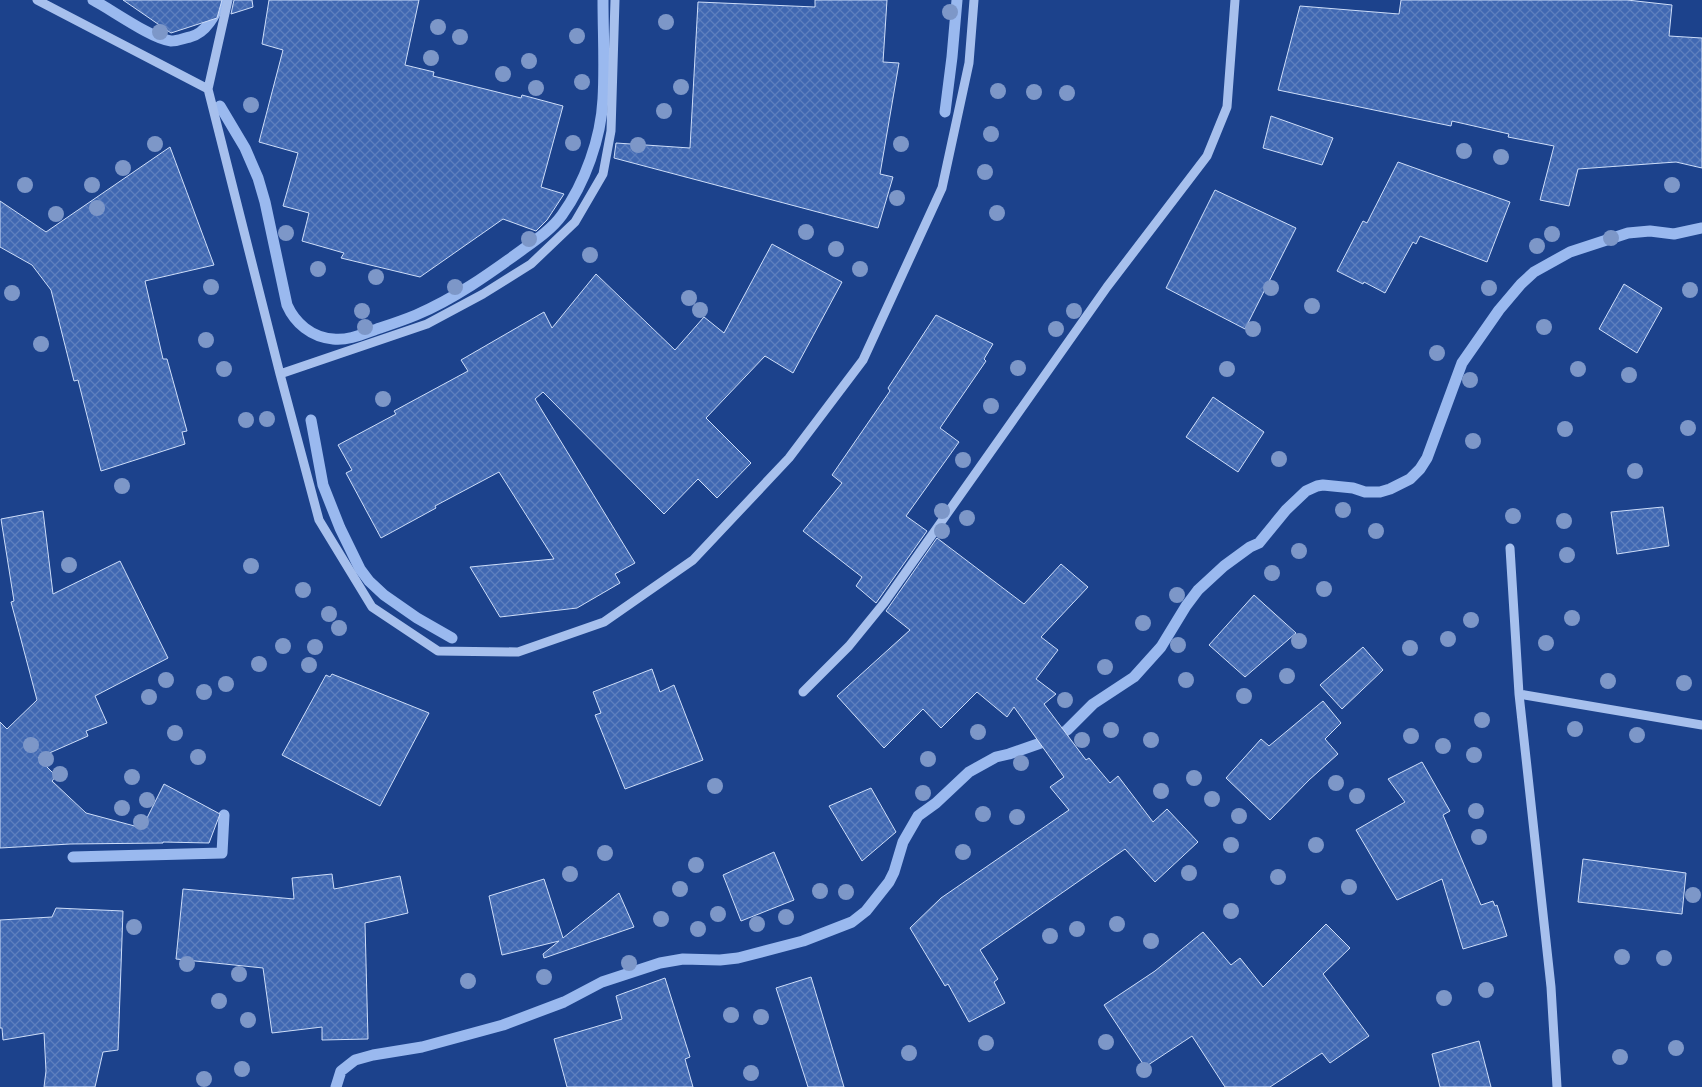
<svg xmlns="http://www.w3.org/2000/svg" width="1702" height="1087" viewBox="0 0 1702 1087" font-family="'Titillium Web',sans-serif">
<defs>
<pattern id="building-cross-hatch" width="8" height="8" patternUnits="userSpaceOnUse" patternTransform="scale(1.25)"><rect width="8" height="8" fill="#4068b2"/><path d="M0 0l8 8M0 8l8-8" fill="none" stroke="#5d7fbe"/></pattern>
</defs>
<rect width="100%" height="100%" fill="#1c428c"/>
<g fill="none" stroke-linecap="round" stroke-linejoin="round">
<path stroke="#9ab9ef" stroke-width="11" d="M 93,0 C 112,10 152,39 171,41 C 178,41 184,38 190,37 C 206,33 216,15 220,0
M 220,106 L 245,148 L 258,178 L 265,202 L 287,305 C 295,323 311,337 333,339 C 349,341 365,333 380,328 C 392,324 404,320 416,315 C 454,299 489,274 522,250 C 536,240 552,229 562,215 C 585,183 601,138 603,99 C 605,66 603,33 603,0
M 945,112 L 952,57 L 957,0
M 311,420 L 323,485 L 340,528 L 360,569 L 369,581 L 384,595 L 417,618 L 452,638
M 73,857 L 222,853 L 224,815
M 336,1087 L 341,1071 L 355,1060 L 373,1055 L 422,1047 L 503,1025 L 564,1002 L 602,982 L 660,963 L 683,959 L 720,960 L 738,958 L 803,941 L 852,922 L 866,911 L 889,882 L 894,872 L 903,842 L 918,816 L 936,803 L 969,772 L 996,757 L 1009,754 L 1055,738 L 1067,730 L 1093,704 L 1134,677 L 1161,647 L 1186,606 L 1198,590 L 1224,566 L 1250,547 L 1259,543 L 1286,510 L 1306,491 L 1317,486 L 1323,485 L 1353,488 L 1365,492 L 1380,492 L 1390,489 L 1410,479 L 1420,469 L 1427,458 L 1462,363 L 1499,310 L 1521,284 L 1534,272 L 1570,252 L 1628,233 L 1650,231 L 1674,234 L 1702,228"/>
</g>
<path fill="url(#building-cross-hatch)" stroke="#cdddf9" d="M 123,0 L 222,0 L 217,18 L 171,33 Z
M 234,0 L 252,0 L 253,7 L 231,14 Z
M 269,0 L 419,0 L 405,65 L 434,72 L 433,76 L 521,98 L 522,95 L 563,106 L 541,187 L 564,194 L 547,220 L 536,231 L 503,219 L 420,277 L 341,258 L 344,253 L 302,241 L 309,213 L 283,206 L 298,153 L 259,142 L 283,50 L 262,44 Z
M 815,0 L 887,0 L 883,62 L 899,63 L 880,174 L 893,177 L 878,228 L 614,158 L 616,143 L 690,148 L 698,2 L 815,7 Z
M 1401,0 L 1627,0 L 1672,5 L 1669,36 L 1702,38 L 1702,168 L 1676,162 L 1578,169 L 1569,206 L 1540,200 L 1554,146 L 1508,137 L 1509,134 L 1452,121 L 1451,126 L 1278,90 L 1300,6 L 1399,14 Z
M 1271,116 L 1333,138 L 1322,165 L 1263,148 Z
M 170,147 L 214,265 L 145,281 L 163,359 L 167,359 L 187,431 L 182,432 L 185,444 L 101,471 L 78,380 L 74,381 L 51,290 L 32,265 L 0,247 L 0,201 L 46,232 Z
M 1398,162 L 1510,202 L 1487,262 L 1420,236 L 1416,244 L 1413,242 L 1385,293 L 1364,282 L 1363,284 L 1337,271 L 1363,221 L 1367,223 Z
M 1215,190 L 1296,228 L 1245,329 L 1166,288 Z
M 772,244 L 842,282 L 793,373 L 765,356 L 706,418 L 751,463 L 717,498 L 698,479 L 664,514 L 543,392 L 535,399 L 635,563 L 615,574 L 620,583 L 577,608 L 500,617 L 470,567 L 554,559 L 499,472 L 435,506 L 436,508 L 381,538 L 346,473 L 352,470 L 338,445 L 396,414 L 394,411 L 468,371 L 461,360 L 544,312 L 552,328 L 596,274 L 675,350 L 704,317 L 724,333 Z
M 1624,284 L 1662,308 L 1637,353 L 1599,329 Z
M 936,315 L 993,344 L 984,359 L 986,361 L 940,428 L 959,442 L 906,516 L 927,531 L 876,603 L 856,586 L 862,577 L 803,531 L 842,483 L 832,475 L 890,391 L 888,388 Z
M 1213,397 L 1264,432 L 1238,472 L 1186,437 Z
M 1663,507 L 1669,546 L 1617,554 L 1611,512 Z
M 43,511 L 53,594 L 120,561 L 168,658 L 95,696 L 107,723 L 86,731 L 88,736 L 38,758 L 56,776 L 52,781 L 86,813 L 142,828 L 164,784 L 220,814 L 209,843 L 163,842 L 163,843 L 70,844 L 0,848 L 0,722 L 7,729 L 37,700 L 11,602 L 14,601 L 1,519 Z
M 937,538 L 1024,604 L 1061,564 L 1088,587 L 1041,637 L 1058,650 L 1036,679 L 1056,694 L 1044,704 L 1086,760 L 1089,758 L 1110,783 L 1118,776 L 1153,822 L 1167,809 L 1198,842 L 1155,882 L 1125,849 L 980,950 L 998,979 L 994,982 L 1005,1003 L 969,1022 L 948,984 L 945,986 L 910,928 L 941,898 L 1069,810 L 1050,787 L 1064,777 L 1014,707 L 1007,717 L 977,692 L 941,728 L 923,709 L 884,748 L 837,696 L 910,630 L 886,611 Z
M 1254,595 L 1296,633 L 1245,677 L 1209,645 Z
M 1363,647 L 1383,670 L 1342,709 L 1320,685 Z
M 652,669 L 660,692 L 674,685 L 703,760 L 625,789 L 595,715 L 601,713 L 593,692 Z
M 332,674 L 429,713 L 380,806 L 282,755 L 326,675 L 330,677 Z
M 1323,701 L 1341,723 L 1325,739 L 1338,754 L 1309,780 L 1270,820 L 1226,778 L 1261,739 L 1269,746 Z
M 1422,762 L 1450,811 L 1443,815 L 1481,905 L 1493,901 L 1495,906 L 1497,905 L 1507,936 L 1463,949 L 1442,879 L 1397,900 L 1356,830 L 1405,802 L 1388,779 Z
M 871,788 L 896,832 L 862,861 L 829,806 Z
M 774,852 L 794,900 L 741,921 L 723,875 Z
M 1583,859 L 1686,873 L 1682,914 L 1578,902 Z
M 332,874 L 334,889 L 400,876 L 408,913 L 365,923 L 368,1039 L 322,1040 L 322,1027 L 272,1033 L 263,968 L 176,959 L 183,889 L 294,899 L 292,878 Z
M 544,879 L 563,938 L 619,893 L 634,927 L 544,958 L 543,954 L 559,941 L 502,955 L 489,896 Z
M 56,908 L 123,911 L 118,1050 L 103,1052 L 95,1087 L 44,1087 L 46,1071 L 44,1033 L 3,1040 L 2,1028 L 0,1028 L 0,920 L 52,917 Z
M 1326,924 L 1350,948 L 1323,974 L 1369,1036 L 1330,1063 L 1322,1053 L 1270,1087 L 1225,1087 L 1192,1036 L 1145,1067 L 1104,1005 L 1155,971 L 1203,932 L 1231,965 L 1240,958 L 1263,987 Z
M 811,977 L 844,1087 L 808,1087 L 776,988 Z
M 665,978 L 690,1057 L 685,1059 L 693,1087 L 567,1087 L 554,1039 L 622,1019 L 616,996 Z
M 1479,1041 L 1491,1087 L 1440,1087 L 1432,1054 Z"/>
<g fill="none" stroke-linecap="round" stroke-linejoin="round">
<path stroke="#a7c0ed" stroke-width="9" d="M 37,0 L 208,89 L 280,374 L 319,520 L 372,607 L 438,651 L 518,652 L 604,622 L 693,560 L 789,458 L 863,360 L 942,188 L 969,63 L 974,0
M 208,89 L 228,0
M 280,374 L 427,324 L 483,294 L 531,264 L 575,222 L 603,174 L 611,131 L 615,0
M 1510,548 L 1519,694
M 803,692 L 849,646 L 884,603 L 1107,287 L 1207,156 L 1227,107 L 1235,0
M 1557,1087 L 1551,987 L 1519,694 L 1702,725"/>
</g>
<g fill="#7d97c8">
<circle cx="950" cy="12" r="8"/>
<circle cx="666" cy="22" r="8"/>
<circle cx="438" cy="27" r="8"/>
<circle cx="160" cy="32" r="8"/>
<circle cx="577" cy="36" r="8"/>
<circle cx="460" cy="37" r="8"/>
<circle cx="431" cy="58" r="8"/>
<circle cx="529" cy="61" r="8"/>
<circle cx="503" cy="74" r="8"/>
<circle cx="582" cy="82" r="8"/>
<circle cx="681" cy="87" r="8"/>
<circle cx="536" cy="88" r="8"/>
<circle cx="998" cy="91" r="8"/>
<circle cx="1034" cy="92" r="8"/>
<circle cx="1067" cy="93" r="8"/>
<circle cx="251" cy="105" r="8"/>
<circle cx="664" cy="111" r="8"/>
<circle cx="991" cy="134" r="8"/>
<circle cx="573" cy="143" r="8"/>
<circle cx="155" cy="144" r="8"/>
<circle cx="901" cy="144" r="8"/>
<circle cx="638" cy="145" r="8"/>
<circle cx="1464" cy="151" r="8"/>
<circle cx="1501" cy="157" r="8"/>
<circle cx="123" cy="168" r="8"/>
<circle cx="985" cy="172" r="8"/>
<circle cx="25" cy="185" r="8"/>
<circle cx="92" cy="185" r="8"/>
<circle cx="1672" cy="185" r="8"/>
<circle cx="897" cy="198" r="8"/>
<circle cx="97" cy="208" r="8"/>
<circle cx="997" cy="213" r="8"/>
<circle cx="56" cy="214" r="8"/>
<circle cx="806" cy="232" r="8"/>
<circle cx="286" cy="233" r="8"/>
<circle cx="1552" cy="234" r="8"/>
<circle cx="1611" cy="238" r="8"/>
<circle cx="529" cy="239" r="8"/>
<circle cx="1537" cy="246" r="8"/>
<circle cx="836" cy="249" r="8"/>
<circle cx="590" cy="255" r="8"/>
<circle cx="318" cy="269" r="8"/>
<circle cx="860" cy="269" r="8"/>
<circle cx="376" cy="277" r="8"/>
<circle cx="211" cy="287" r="8"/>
<circle cx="455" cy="287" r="8"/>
<circle cx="1271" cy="288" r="8"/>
<circle cx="1489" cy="288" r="8"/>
<circle cx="1690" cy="290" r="8"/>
<circle cx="12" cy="293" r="8"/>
<circle cx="689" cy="298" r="8"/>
<circle cx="1312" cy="306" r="8"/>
<circle cx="700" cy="310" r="8"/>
<circle cx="362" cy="311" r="8"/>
<circle cx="1074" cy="311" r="8"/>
<circle cx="365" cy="327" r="8"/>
<circle cx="1544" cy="327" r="8"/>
<circle cx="1056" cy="329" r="8"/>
<circle cx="1253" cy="329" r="8"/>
<circle cx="206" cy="340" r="8"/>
<circle cx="41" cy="344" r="8"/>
<circle cx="1437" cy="353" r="8"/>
<circle cx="1018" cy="368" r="8"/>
<circle cx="224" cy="369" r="8"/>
<circle cx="1227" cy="369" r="8"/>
<circle cx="1578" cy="369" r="8"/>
<circle cx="1629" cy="375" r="8"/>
<circle cx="1470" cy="380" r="8"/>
<circle cx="383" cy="399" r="8"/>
<circle cx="991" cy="406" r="8"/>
<circle cx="267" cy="419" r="8"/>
<circle cx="246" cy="420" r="8"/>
<circle cx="1688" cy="428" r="8"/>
<circle cx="1565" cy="429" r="8"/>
<circle cx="1473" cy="441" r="8"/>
<circle cx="1279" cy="459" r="8"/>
<circle cx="963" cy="460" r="8"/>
<circle cx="1635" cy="471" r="8"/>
<circle cx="122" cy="486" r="8"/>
<circle cx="1343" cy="510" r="8"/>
<circle cx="942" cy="511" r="8"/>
<circle cx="1513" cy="516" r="8"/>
<circle cx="967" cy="518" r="8"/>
<circle cx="1564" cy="521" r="8"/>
<circle cx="942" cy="531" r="8"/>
<circle cx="1376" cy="531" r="8"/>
<circle cx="1299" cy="551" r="8"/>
<circle cx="1567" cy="555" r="8"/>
<circle cx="69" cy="565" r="8"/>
<circle cx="251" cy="566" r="8"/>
<circle cx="1272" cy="573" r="8"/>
<circle cx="1324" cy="589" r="8"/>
<circle cx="303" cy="590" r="8"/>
<circle cx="1177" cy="595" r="8"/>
<circle cx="329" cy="614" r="8"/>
<circle cx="1572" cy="618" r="8"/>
<circle cx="1471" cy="620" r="8"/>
<circle cx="1143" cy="623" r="8"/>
<circle cx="339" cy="628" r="8"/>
<circle cx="1448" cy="639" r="8"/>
<circle cx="1299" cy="641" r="8"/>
<circle cx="1546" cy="643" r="8"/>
<circle cx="1178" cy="645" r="8"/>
<circle cx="283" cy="646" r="8"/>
<circle cx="315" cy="647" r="8"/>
<circle cx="1410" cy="648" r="8"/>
<circle cx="259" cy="664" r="8"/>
<circle cx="309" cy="665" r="8"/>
<circle cx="1105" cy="667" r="8"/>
<circle cx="1287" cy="676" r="8"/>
<circle cx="166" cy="680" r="8"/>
<circle cx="1186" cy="680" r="8"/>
<circle cx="1608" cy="681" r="8"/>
<circle cx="1684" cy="683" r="8"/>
<circle cx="226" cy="684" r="8"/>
<circle cx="204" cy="692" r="8"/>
<circle cx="1244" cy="696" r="8"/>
<circle cx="149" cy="697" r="8"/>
<circle cx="1065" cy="700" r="8"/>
<circle cx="1482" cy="720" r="8"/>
<circle cx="1575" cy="729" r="8"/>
<circle cx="1111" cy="730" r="8"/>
<circle cx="978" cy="732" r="8"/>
<circle cx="175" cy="733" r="8"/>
<circle cx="1637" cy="735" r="8"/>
<circle cx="1411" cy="736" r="8"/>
<circle cx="1082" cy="740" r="8"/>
<circle cx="1151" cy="740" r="8"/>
<circle cx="31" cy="745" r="8"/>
<circle cx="1443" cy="746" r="8"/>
<circle cx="1474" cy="755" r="8"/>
<circle cx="198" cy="757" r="8"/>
<circle cx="46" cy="759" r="8"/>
<circle cx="928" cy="759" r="8"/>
<circle cx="1021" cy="763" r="8"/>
<circle cx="60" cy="774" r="8"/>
<circle cx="132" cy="777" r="8"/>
<circle cx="1194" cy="778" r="8"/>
<circle cx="1336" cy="783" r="8"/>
<circle cx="715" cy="786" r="8"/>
<circle cx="1161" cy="791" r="8"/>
<circle cx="923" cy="793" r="8"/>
<circle cx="1357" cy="796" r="8"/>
<circle cx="1212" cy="799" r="8"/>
<circle cx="147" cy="800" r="8"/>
<circle cx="122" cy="808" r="8"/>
<circle cx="1476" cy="811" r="8"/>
<circle cx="983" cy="814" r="8"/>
<circle cx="1239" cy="816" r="8"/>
<circle cx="1017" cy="817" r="8"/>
<circle cx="141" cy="822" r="8"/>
<circle cx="1479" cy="837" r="8"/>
<circle cx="1231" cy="845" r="8"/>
<circle cx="1316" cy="845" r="8"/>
<circle cx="963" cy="852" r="8"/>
<circle cx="605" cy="853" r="8"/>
<circle cx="696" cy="865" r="8"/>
<circle cx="1189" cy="873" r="8"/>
<circle cx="570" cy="874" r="8"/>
<circle cx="1278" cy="877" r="8"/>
<circle cx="1349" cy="887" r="8"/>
<circle cx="680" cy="889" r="8"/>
<circle cx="820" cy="891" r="8"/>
<circle cx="846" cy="892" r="8"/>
<circle cx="1693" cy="895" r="8"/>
<circle cx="1231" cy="911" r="8"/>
<circle cx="718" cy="914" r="8"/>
<circle cx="786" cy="917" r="8"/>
<circle cx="661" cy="919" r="8"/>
<circle cx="757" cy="924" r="8"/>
<circle cx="1117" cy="924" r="8"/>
<circle cx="134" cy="927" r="8"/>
<circle cx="698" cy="929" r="8"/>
<circle cx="1077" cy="929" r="8"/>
<circle cx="1050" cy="936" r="8"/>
<circle cx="1151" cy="941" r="8"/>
<circle cx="1622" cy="957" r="8"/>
<circle cx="1664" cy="958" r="8"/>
<circle cx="629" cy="963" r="8"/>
<circle cx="187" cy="964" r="8"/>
<circle cx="239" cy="974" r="8"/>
<circle cx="544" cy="977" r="8"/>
<circle cx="468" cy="981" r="8"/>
<circle cx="1486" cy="990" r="8"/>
<circle cx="1444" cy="998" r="8"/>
<circle cx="219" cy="1001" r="8"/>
<circle cx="731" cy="1015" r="8"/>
<circle cx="761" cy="1017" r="8"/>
<circle cx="248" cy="1020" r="8"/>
<circle cx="1106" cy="1042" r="8"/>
<circle cx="986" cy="1043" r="8"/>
<circle cx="1676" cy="1048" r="8"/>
<circle cx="909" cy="1053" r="8"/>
<circle cx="1620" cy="1057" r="8"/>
<circle cx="242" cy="1069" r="8"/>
<circle cx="1144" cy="1070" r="8"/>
<circle cx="751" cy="1073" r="8"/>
<circle cx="204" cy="1079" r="8"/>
</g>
</svg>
